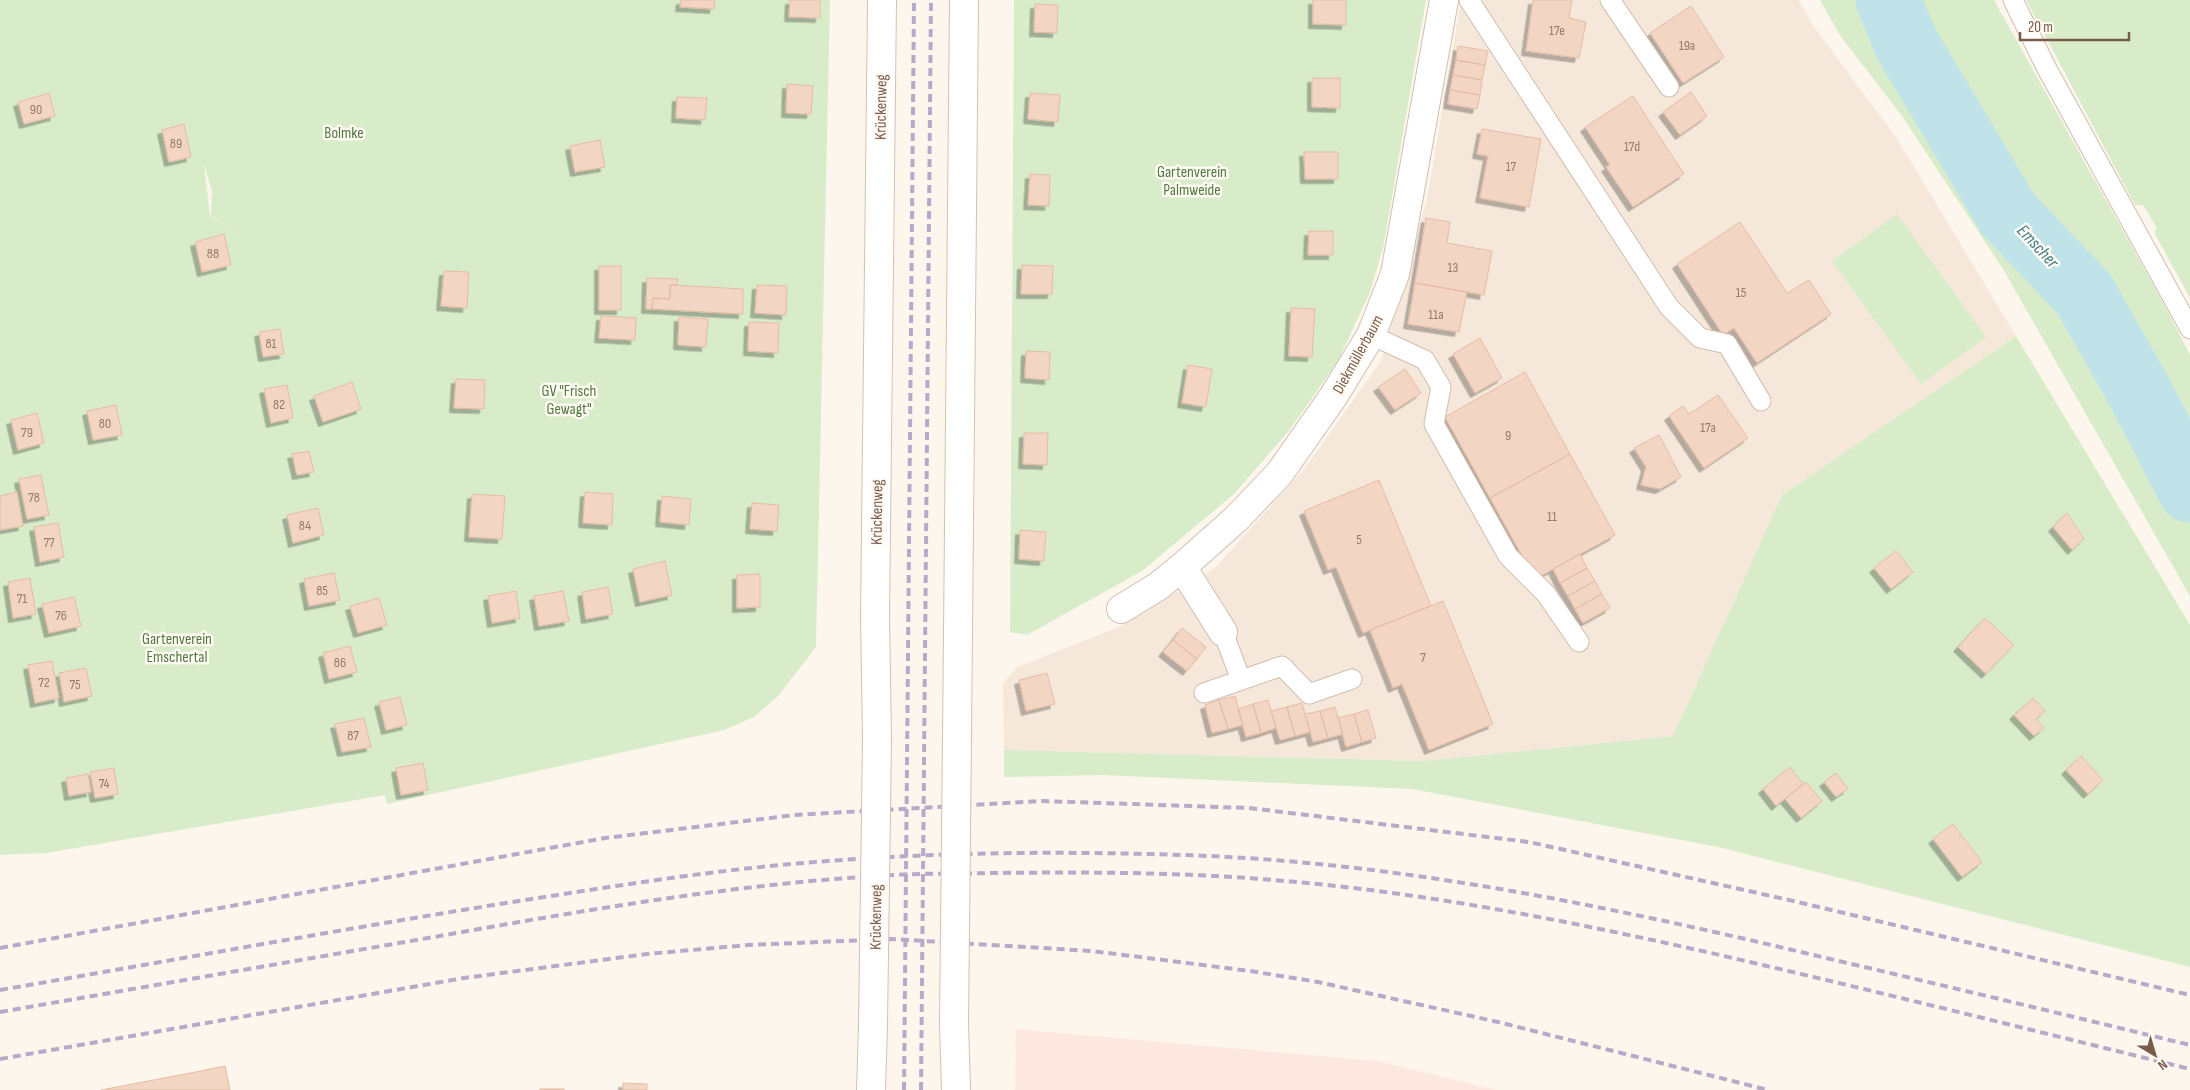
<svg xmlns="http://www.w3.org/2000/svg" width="2190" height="1090" viewBox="0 0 2190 1090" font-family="'Sofia Sans Condensed',sans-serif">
<defs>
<filter id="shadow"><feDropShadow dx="-4.5" dy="4.5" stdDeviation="0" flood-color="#0004"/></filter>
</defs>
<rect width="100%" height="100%" fill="#fdf6ec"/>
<path fill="#f5e8da" d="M 1461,0 L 1799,0 L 1812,24 L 1896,137 L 2016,336 L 1782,495 L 1673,736 L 1423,761 L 1004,750 L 1003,683 L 1017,667 L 1119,627 L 1215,568 L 1305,468 L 1381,361 L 1427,199 Z"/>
<path fill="#fde8e0" d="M 1016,1029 L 1378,1061 L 1497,1090 L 1015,1090 Z"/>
<path fill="#d8ecc9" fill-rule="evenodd" d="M 0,0 L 830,0 L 816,647 L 778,696 L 754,717 L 724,730 L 387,804 L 385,795 L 46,853 L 0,855 ZM 204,165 L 212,191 L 211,215 L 249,245 L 210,215 Z
M 1014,0 L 1426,0 L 1383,248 L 1370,292 L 1338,361 L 1288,432 L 1234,494 L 1142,571 L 1027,635 L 1010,632 Z
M 1820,0 L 1994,0 L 2165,306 L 2190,355 L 2190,596 L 2003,269 L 1902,116 L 1839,34 Z
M 2026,0 L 2190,0 L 2190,298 L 2155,234 L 2156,226 L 2143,205 L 2135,205 Z
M 1897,214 L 1986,337 L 1921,384 L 1832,261 Z
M 2016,336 L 2190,625 L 2190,967 L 1718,847 L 1412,789 L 1103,775 L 1004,777 L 1004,750 L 1423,761 L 1673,736 L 1782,495 Z"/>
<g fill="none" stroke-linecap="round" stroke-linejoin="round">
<path stroke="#bfe3e8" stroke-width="65" d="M 1888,0 L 1907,45 L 2008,214 L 2084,294 L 2140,393 L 2190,490"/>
</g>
<path fill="#f3d5c3" stroke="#e6bba3" filter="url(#shadow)" d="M 681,0 L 715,0 L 714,9 L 680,7 Z
M 790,0 L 820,0 L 820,18 L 789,17 Z
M 1313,0 L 1346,0 L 1346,25 L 1313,24 Z
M 1533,0 L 1572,0 L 1569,18 L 1586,22 L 1579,58 L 1526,51 Z
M 1035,4 L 1058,5 L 1057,33 L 1034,32 Z
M 1691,6 L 1724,57 L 1683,83 L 1650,33 Z
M 1458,46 L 1488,51 L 1485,65 L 1456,60 Z
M 1456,60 L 1485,65 L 1482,80 L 1453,75 Z
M 1453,75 L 1482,80 L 1480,95 L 1450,90 Z
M 1312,78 L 1340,78 L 1340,108 L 1312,107 Z
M 787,84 L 813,86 L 811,114 L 786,113 Z
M 1450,90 L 1480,95 L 1477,109 L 1448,104 Z
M 1691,92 L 1707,116 L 1680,135 L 1663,112 Z
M 49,93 L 55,116 L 24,124 L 18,102 Z
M 1030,93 L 1060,95 L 1058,122 L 1028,119 Z
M 1633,96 L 1684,174 L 1633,207 L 1606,167 L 1610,165 L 1585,127 Z
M 677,97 L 707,98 L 705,120 L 676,118 Z
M 184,124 L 191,157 L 169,162 L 162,130 Z
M 1482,129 L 1541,139 L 1529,207 L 1480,198 L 1488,156 L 1477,154 Z
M 600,140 L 605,167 L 575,172 L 570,146 Z
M 1304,152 L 1338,152 L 1338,179 L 1305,179 Z
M 1030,174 L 1050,175 L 1049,206 L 1028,205 Z
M 1426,218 L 1450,222 L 1447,243 L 1492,251 L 1484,295 L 1415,283 Z
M 1740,222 L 1787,293 L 1809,280 L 1831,314 L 1757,363 L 1734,328 L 1723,335 L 1677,264 Z
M 1309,231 L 1333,231 L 1333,255 L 1308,255 Z
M 224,234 L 231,265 L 202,272 L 195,242 Z
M 1022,265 L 1053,266 L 1052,294 L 1021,294 Z
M 599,266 L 621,266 L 621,310 L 599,310 Z
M 444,271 L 469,272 L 467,308 L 441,306 Z
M 647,278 L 678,279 L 677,285 L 670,285 L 670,299 L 653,298 L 652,309 L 646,309 Z
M 1415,283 L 1467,292 L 1459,332 L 1408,324 Z
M 670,285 L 743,289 L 743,314 L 652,309 L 653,298 L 670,299 Z
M 757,285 L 787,286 L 786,315 L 755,313 Z
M 1291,308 L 1315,309 L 1312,357 L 1289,356 Z
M 601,316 L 636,318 L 635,340 L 599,338 Z
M 679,317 L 708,319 L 706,347 L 678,345 Z
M 749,322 L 779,323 L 778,353 L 748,351 Z
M 280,329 L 284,354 L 263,357 L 259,332 Z
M 1480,338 L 1502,378 L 1475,393 L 1453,354 Z
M 1026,351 L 1050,352 L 1049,380 L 1025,378 Z
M 1188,365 L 1212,369 L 1206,407 L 1182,403 Z
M 1405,369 L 1421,393 L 1395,410 L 1378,387 Z
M 1525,372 L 1570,454 L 1490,498 L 1445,417 Z
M 456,379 L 485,380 L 484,409 L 454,408 Z
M 352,382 L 361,409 L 323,422 L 314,396 Z
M 287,385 L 293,418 L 271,423 L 264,389 Z
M 1718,395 L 1748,438 L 1704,468 L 1669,416 L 1683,406 L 1689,414 Z
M 116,405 L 122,435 L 93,440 L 87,411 Z
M 37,413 L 44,443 L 18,450 L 11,420 Z
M 1024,433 L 1048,433 L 1047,465 L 1023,464 Z
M 1659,435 L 1681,477 L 1660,489 L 1641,485 L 1646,467 L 1634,448 Z
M 309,451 L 314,472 L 297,475 L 292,454 Z
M 1570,454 L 1615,535 L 1535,579 L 1490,498 Z
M 41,475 L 49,515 L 27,519 L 19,479 Z
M 1379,480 L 1431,606 L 1363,633 L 1336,567 L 1328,570 L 1304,511 Z
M 17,492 L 23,526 L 0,530 L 0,496 Z
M 585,492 L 613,494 L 612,525 L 583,523 Z
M 472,494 L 505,496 L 502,539 L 469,537 Z
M 662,496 L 691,499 L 689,525 L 660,522 Z
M 752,503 L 779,505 L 777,531 L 750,529 Z
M 318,508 L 324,535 L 293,543 L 287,515 Z
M 2067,513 L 2084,539 L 2072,550 L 2053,527 Z
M 58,523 L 64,557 L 40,562 L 34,527 Z
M 1020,530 L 1046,532 L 1044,561 L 1019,559 Z
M 1896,551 L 1913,572 L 1891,589 L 1874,568 Z
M 1580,554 L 1587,568 L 1560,583 L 1553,569 Z
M 665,561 L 672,595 L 640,602 L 633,569 Z
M 1587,568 L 1595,581 L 1568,596 L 1560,583 Z
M 334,573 L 340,600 L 309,606 L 304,579 Z
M 760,574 L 760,607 L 737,608 L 737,575 Z
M 30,578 L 36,614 L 13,618 L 8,582 Z
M 1595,581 L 1602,594 L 1575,609 L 1568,596 Z
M 608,587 L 613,614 L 586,619 L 582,592 Z
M 516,591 L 520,618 L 492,623 L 488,596 Z
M 563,591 L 569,621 L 539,626 L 534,596 Z
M 1602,594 L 1610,608 L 1583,623 L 1575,609 Z
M 74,597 L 81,626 L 49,633 L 42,604 Z
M 379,598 L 387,625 L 358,633 L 350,606 Z
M 1443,601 L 1493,724 L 1429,750 L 1402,684 L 1393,688 L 1370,630 Z
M 1985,618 L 2014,645 L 1986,674 L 1958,647 Z
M 1182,628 L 1206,647 L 1197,659 L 1173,640 Z
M 1173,640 L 1197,659 L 1187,671 L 1163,652 Z
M 350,646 L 357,672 L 329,679 L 323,653 Z
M 52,661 L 59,698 L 35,703 L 28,665 Z
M 86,668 L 92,696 L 64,702 L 59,673 Z
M 1047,673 L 1055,704 L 1026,711 L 1019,680 Z
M 1235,696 L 1243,725 L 1228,729 L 1219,700 Z
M 400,697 L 407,725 L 386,730 L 379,702 Z
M 2033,698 L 2045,711 L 2036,719 L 2044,728 L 2034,736 L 2014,715 Z
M 1219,700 L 1228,729 L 1212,733 L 1205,705 Z
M 1268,700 L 1276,728 L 1261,733 L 1253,704 Z
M 1302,703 L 1310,732 L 1295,736 L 1287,707 Z
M 1253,704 L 1261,733 L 1246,737 L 1238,709 Z
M 1287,707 L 1295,736 L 1280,740 L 1271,711 Z
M 1335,707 L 1343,734 L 1328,738 L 1320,711 Z
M 1368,710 L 1376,738 L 1362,742 L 1354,714 Z
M 1320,711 L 1328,738 L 1313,742 L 1305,714 Z
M 1354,714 L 1362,742 L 1346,747 L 1338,718 Z
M 364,718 L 371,747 L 342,752 L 335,724 Z
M 2081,756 L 2103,780 L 2088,794 L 2066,770 Z
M 423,763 L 428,790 L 401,795 L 396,768 Z
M 1790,767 L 1803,784 L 1776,806 L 1763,789 Z
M 114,768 L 118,794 L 95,798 L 90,772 Z
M 1836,773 L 1848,789 L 1836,797 L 1824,782 Z
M 88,774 L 91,792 L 69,796 L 66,778 Z
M 1806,782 L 1822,801 L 1801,818 L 1785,799 Z
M 1953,824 L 1982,862 L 1962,877 L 1933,839 Z
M 225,1066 L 230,1090 L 101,1090 L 201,1071 Z
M 623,1083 L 647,1084 L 647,1090 L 623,1090 Z
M 540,1089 L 564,1089 L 564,1090 L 540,1090 Z"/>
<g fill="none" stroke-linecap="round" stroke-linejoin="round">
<defs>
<path id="service" d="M 1469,0 L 1669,307 L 1700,338 L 1727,344 L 1761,401
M 1610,0 L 1669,87
M 2013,0 L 2046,67 L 2190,329
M 1371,335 L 1425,360 L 1441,387 L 1434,424 L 1508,556 L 1546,594 L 1579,642
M 1223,632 L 1241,680
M 1204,693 L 1282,666 L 1309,694 L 1352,679"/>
<path id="minor" d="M 1182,567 L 1223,632
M 1121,609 L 1157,587 L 1182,567 L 1236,519 L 1279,474 L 1333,397 L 1371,335 L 1395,274 L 1444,0"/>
<path id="secondary" d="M 957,738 L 964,0
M 877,739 L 875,618 L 882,0
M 954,1024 L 956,1090
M 871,1090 L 873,1025"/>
</defs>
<use href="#service" stroke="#d1beb0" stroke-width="21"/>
<use href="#minor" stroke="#d1beb0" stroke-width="30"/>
<use href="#secondary" stroke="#d6c0b0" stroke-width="30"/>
<use href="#service" stroke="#fff" stroke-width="19"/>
<use href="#minor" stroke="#fff" stroke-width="28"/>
<use href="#secondary" stroke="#fff" stroke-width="28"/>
<path stroke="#b9a8c9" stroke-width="4" stroke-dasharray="8 5" stroke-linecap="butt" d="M 0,948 L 605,838 L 795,815 L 1042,801 L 1249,808 L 1529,842 L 1789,900 L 2190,995
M 0,990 C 169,961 337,930 506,903 C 609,887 712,870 815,862 C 938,852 1061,851 1183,855 C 1406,862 1626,910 1843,962 C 1959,989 2074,1017 2190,1045
M 0,1012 C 150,986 301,960 451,934 C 597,908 745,883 893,875 C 927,873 960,874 994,873 C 1087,872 1180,872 1273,880 C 1424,892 1575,922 1724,956 C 1880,992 2035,1031 2190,1069
M 0,1059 L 464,978 L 647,954 L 748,945 L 891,939 L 1092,951 L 1250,971 L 1318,982 L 1498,1022 L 1768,1090
M 904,1090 L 914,0
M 921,1090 L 931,0"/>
<defs>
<path id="secondary-bridge" d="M 954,1024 L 957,738
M 873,1025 L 877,739"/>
</defs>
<use href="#secondary-bridge" stroke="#d6c0b0" stroke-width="30" stroke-linecap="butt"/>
<use href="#secondary-bridge" stroke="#fff" stroke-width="28"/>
</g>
<g text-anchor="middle" stroke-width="5" stroke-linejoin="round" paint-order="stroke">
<g font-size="14" fill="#987a6a">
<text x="1557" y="35">17e</text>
<text x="1687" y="50">19a</text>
<text x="36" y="114">90</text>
<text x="176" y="148">89</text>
<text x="1632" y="151">17d</text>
<text x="1511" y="171">17</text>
<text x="213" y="258">88</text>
<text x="1453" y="272">13</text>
<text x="1741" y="297">15</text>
<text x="1436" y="319">11a</text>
<text x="271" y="348">81</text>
<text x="279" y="409">82</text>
<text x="105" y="428">80</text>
<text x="1708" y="432">17a</text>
<text x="27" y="437">79</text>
<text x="1508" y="440">9</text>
<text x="34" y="502">78</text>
<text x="1552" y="521">11</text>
<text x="305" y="530">84</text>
<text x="1359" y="544">5</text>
<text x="49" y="547">77</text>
<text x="322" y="595">85</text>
<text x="22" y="603">71</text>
<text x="61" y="620">76</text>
<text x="1423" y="662">7</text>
<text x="340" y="667">86</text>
<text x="44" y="687">72</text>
<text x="75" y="689">75</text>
<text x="353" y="740">87</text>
<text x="104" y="788">74</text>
</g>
<g font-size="16" fill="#7a5c4d" stroke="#fffaf3">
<text transform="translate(880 107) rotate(-89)" y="6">Krückenweg</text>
<text transform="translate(1357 354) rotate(-61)" y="6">Diekmüllerbaum</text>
<text transform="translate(876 512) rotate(-89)" y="6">Krückenweg</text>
<text transform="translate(875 917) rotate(-89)" y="6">Krückenweg</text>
</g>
<g font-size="16" fill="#537a41" stroke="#fffaf3">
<text x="344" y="138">Bolmke</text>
<text x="1192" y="177">Gartenverein<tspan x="1192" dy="18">Palmweide</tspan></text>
<text x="569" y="396">GV "Frisch<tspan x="569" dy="18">Gewagt"</tspan></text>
<text x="177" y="644">Gartenverein<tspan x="177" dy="18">Emschertal</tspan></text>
</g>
<g font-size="18" font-style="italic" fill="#437c86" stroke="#fffaf3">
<text transform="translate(2038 246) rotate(47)" y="6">Emscher</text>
</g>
</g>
<g transform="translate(2155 1055) rotate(142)" stroke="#fffaf3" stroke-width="4" paint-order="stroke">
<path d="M0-4L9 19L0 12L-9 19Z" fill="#7a5c4d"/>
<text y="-8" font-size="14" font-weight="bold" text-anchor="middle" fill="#7a5c4d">N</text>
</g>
<path d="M2020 32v8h109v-8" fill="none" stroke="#7a5c4d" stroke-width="2.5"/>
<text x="2028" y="32" font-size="15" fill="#7a5c4d" stroke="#fffaf3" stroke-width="4" paint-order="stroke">20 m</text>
</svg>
